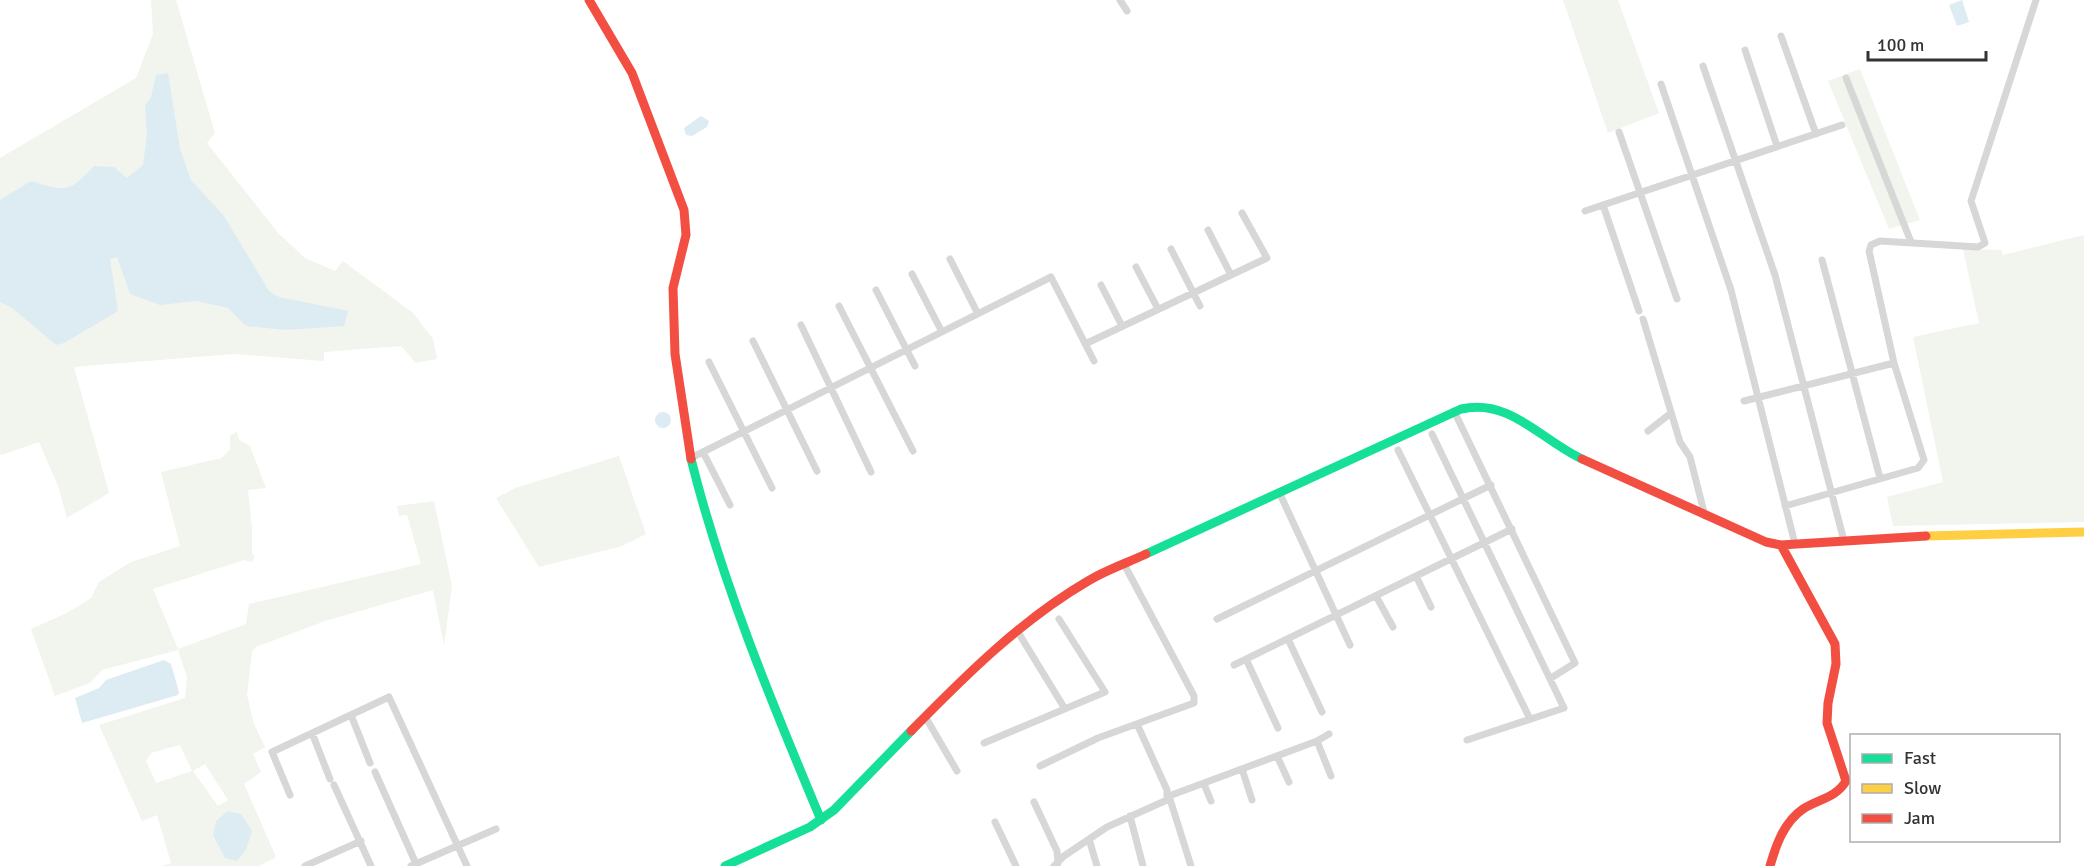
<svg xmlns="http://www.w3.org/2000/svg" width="2084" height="866" viewBox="0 0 2084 866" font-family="Signika,sans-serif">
<rect width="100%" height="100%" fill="#fff"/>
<path fill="#f1f5ed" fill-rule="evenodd" d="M 151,0 L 176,0 L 215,133 L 207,143 L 279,234 L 305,258 L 335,271 L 343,261 L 413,313 L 433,339 L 437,359 L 416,363 L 401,346 L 324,352 L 324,361 L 233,354 L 74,367 L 109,493 L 67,518 L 58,486 L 39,442 L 1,455 L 0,452 L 0,158 L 136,78 L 153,34 Z
M 1563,0 L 1618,0 L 1659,113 L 1608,133 Z
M 1860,69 L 1920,220 L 1889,229 L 1828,81 Z
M 2084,235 L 2084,522 L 1893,526 L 1887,497 L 1943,482 L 1913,337 L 1979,323 L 1963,249 L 2001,250 L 2003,255 Z
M 237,432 L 239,440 L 250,446 L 266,488 L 248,490 L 252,528 L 252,553 L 255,556 L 252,562 L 244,560 L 153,589 L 178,649 L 246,624 L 249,604 L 421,564 L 407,515 L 399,516 L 397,506 L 434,501 L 452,586 L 444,645 L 433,590 L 325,621 L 256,647 L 252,652 L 247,695 L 254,724 L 265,747 L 253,754 L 261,772 L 244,784 L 276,857 L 259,866 L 162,866 L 171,863 L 157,815 L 142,821 L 99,725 L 185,698 L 187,677 L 178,650 L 102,670 L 90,683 L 55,696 L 31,629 L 67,613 L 91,598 L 99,582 L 131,562 L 180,546 L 161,472 L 222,458 L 230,449 L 230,436 ZM 180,745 L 192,771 L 156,783 L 146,761 L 151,753 ZM 205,764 L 228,800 L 218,806 L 193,771 Z
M 619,456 L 646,534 L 622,546 L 539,567 L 496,498 L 515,488 Z"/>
<path fill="#ddebf3" d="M 1962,0 L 1969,22 L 1957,26 L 1949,5 Z
M 168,73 L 180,149 L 191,180 L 224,216 L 269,291 L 279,297 L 348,311 L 344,326 L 285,330 L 246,326 L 228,308 L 197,301 L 160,305 L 130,294 L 117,257 L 110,259 L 118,311 L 64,343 L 56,345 L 12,308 L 0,302 L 0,200 L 31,181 C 66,192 69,193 94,166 L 114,167 L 127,178 L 143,165 L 147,135 L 145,106 L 151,97 L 156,75 Z
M 701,116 L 709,121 L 707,127 L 692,136 L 686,135 L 684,128 Z
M655 420a8 8 0 1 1 16 0a8 8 0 1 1-16 0Z
M 164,660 L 171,664 L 179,692 L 178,695 L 82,723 L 75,698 L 99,688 L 106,680 Z
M 228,811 L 241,814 L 252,831 L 246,850 L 237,861 L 225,858 L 213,835 L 216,821 Z"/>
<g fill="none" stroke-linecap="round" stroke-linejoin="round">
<path stroke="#d7d7d7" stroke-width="7" d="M 1120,0 L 1127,11
M 1781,36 L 1816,134
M 1745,50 L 1777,146
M 1703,66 L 1775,275 L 1844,541
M 1846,78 L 1911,242
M 1661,84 L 1731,290 L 1795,544
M 1619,132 L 1677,299
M 1603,205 L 1639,311
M 1585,211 L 1842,125
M 1208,230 L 1231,275
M 1171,249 L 1200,306
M 950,259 L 978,314
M 1822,260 L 1880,478
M 1136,267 L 1158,309
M 912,274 L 942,332
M 1101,285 L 1122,326
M 876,290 L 915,366
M 839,306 L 913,451
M 1643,319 L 1680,442 L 1690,457 L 1705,516
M 801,325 L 871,472
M 753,341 L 817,471
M 1085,344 L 1267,258 L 1242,213
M 709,362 L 772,488
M 1744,401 L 1894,363
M 1454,411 L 1575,663 L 1551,678
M 1648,431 L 1671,413
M 1432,434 L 1564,708 L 1467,740
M 1398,450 L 1530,719
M 703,452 L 730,505
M 691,458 L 1051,277 L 1094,361
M 1279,492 L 1350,645
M 1785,506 L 1918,468 L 1924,460 L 1894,363 L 1869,251 L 1871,245 L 1880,241 L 1978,247 L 1985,243 L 1971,201 L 2036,0
M 1416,576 L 1431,607
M 1376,596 L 1393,627
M 1217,619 L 1491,485
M 1018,632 L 1065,709
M 1288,639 L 1322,712
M 1246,659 L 1278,728
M 1234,665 L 1512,529
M 351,715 L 370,763
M 926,718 L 957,771
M 312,733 L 330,779
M 1317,741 L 1331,776
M 984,743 L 1105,692 L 1059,619
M 1277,756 L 1289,782
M 1040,766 L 1098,738 L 1194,703 L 1194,696 L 1124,564
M 1242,769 L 1252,800
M 375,772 L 417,866
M 1204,784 L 1211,801
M 334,785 L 371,866
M 290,795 L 272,752 L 389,697 L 467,866
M 1034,802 L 1057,851 L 1058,863
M 1130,816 L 1143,866
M 995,822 L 1016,866
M 1089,839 L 1097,866
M 305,866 L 361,841
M 411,866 L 496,829
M 1054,866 L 1064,856 L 1107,827 L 1167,800 L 1167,790 L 1137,724
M 1191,866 L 1169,796 L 1317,741 L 1329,734"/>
<path stroke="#16e098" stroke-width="9" d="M 691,459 C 722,583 772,703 821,820
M 1146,554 L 1461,409 C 1510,398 1541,440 1582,459
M 725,866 L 810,827 L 834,810 L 911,731"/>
<path stroke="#ffcf43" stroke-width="9" d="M 1926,536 L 2084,532"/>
<path stroke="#f24e42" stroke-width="9" d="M 589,0 L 632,73 L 684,210 L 686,235 L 673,288 L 675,354 L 691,459
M 1582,459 L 1766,542 L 1781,545 L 1926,536
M 911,731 C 965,676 1021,620 1088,581 C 1106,570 1127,563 1146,554
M 1770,866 C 1776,845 1784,822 1803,809 C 1818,799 1836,798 1846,781 L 1827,723 L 1828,703 L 1836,664 L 1835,644 L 1781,545"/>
</g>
<rect x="1850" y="734" width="210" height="108" fill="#ffffff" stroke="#adadad" stroke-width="1.5"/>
<rect x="1862" y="754" width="30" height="9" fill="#16e098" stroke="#adadad" stroke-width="1.5"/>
<text x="1904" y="764" font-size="18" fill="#333333">Fast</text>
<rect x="1862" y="784" width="30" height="9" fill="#ffcf43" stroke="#adadad" stroke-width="1.5"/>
<text x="1904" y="794" font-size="18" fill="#333333">Slow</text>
<rect x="1862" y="814" width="30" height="9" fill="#f24e42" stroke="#adadad" stroke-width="1.5"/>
<text x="1904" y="824" font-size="18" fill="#333333">Jam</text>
<path d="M1868 51v9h118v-9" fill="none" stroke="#333333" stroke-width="3"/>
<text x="1877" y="51" font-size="18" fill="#333333" stroke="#ffffff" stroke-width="4.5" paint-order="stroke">100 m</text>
</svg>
